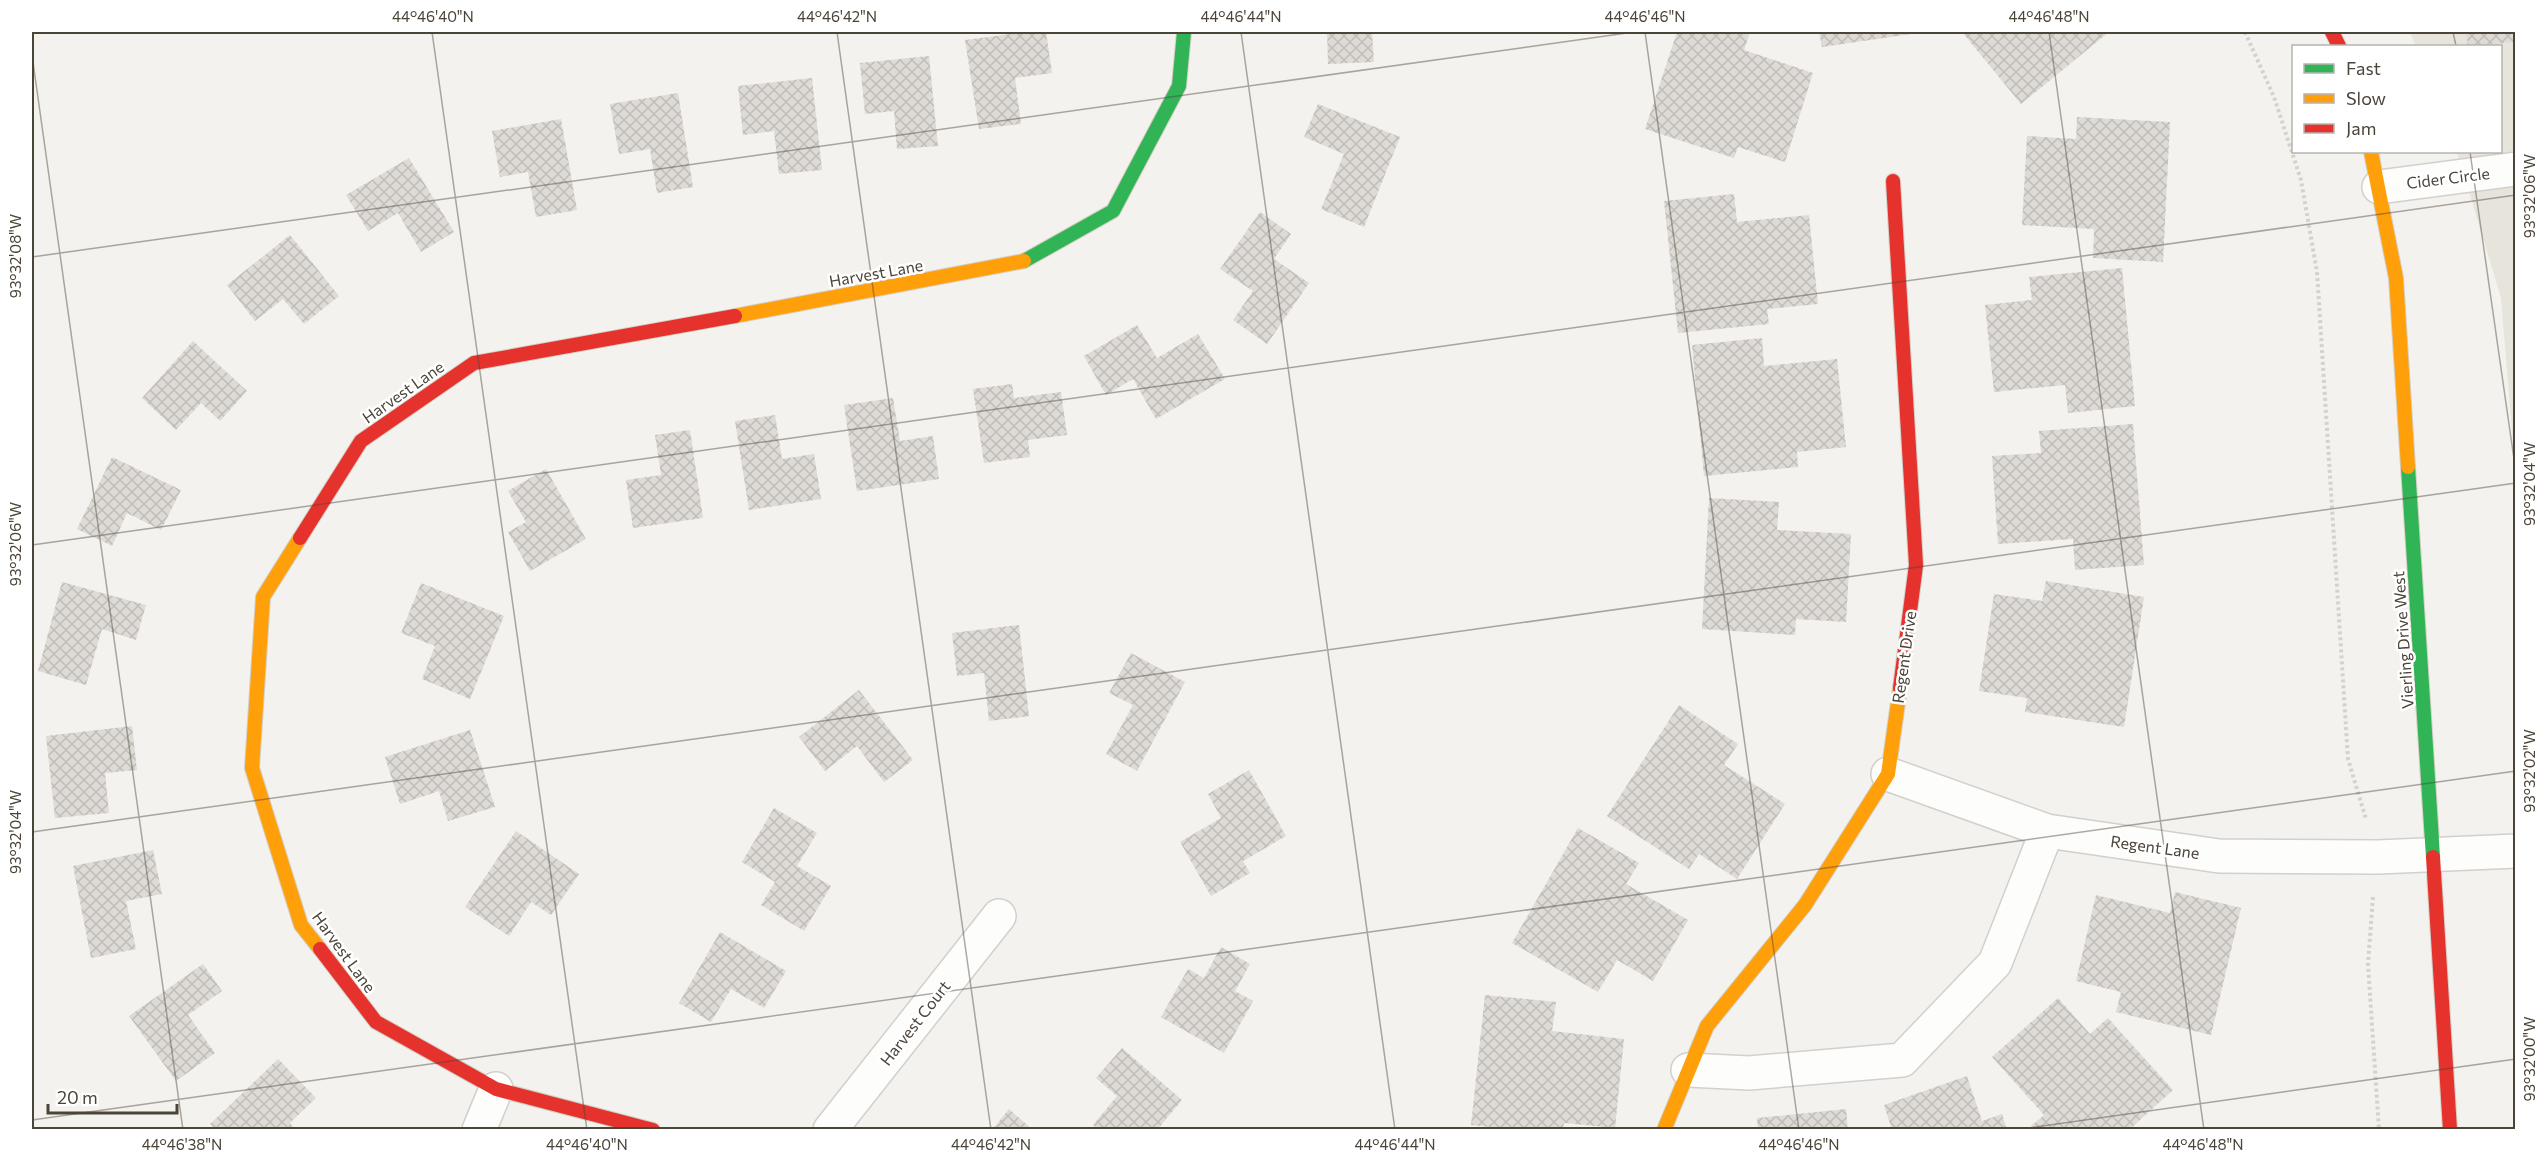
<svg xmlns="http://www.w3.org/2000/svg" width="2547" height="1161" viewBox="0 0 2547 1161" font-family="Commissioner,sans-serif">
<defs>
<pattern id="building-cross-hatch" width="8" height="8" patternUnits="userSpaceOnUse" patternTransform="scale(1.5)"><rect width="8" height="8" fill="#dedbd6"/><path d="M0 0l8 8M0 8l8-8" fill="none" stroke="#c0bdb8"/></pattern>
</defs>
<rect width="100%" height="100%" fill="#f4f2ee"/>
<path fill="#e7e4dc" d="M 2410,32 L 2515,32 L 2515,469 L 2501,298 L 2457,152 L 2500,152 L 2500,46 L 2416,46 Z"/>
<path fill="url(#building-cross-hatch)" d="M 1025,32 L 1046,32 L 1052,73 L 1015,78 L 1021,124 L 979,129 L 965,40 Z
M 1327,32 L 1372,32 L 1374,62 L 1328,64 Z
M 1677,32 L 1750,32 L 1744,50 L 1813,73 L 1785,162 L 1738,147 L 1734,158 L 1645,129 Z
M 1819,32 L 1918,32 L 1918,33 L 1822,47 Z
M 1962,32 L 2109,32 L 2021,104 Z
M 2466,32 L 2516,32 L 2516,42 L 2468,46 Z
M 929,56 L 938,146 L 897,149 L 894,111 L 865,114 L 860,63 Z
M 812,78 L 822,170 L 779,174 L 774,131 L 743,135 L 738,86 Z
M 678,93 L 693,187 L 657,193 L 650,149 L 619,154 L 610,104 Z
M 1318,104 L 1400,137 L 1364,227 L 1321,209 L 1344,154 L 1304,137 Z
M 2077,117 L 2170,122 L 2163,262 L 2093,258 L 2094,229 L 2022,225 L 2027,136 L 2076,139 Z
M 561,119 L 577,210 L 536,217 L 528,172 L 500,177 L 492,131 Z
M 409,158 L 454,232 L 421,252 L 398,213 L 368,231 L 346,195 Z
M 1734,194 L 1737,222 L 1809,215 L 1818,304 L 1767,309 L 1769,324 L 1678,333 L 1664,201 Z
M 1260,212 L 1291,234 L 1274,259 L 1309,283 L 1267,344 L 1233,320 L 1253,291 L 1220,269 Z
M 290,235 L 339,296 L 304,324 L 283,299 L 255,321 L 227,285 Z
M 2122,268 L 2135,406 L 2068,413 L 2065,385 L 1994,392 L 1985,305 L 2032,300 L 2029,277 Z
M 1137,325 L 1157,358 L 1198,334 L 1225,379 L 1156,419 L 1133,379 L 1106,395 L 1084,356 Z
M 1762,338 L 1764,366 L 1837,359 L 1846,447 L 1797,452 L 1798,467 L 1704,476 L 1692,345 Z
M 193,341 L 247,391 L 220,421 L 201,403 L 176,430 L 142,398 Z
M 1012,384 L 1014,398 L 1061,392 L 1067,435 L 1028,440 L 1030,457 L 984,463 L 973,389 Z
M 893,398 L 900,441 L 933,436 L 939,479 L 857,491 L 844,405 Z
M 775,415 L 782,459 L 814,454 L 821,499 L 749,510 L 735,421 Z
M 2133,424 L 2144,565 L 2075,570 L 2073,539 L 1998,544 L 1992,456 L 2041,453 L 2039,431 Z
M 690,430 L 703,518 L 633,528 L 626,480 L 661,475 L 655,435 Z
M 112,457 L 181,490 L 161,530 L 127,513 L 112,546 L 77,529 Z
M 546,469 L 586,539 L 530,571 L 508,532 L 526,522 L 508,491 Z
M 1709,498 L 1779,502 L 1777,530 L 1851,534 L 1846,622 L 1796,619 L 1795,635 L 1702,629 Z
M 2046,581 L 2144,597 L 2124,727 L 2025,712 L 2027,698 L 1979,691 L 1994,594 L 2042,601 Z
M 62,582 L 146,605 L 136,640 L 102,629 L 86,685 L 38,671 Z
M 421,583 L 504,616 L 470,699 L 422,679 L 435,646 L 401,633 Z
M 1019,625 L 1029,716 L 989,721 L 984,673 L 957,676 L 952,633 Z
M 1131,653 L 1185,682 L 1137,771 L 1106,754 L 1133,705 L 1109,693 Z
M 859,690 L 913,760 L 884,782 L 857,746 L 825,771 L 799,737 Z
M 1679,705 L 1738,744 L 1724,765 L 1785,804 L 1737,879 L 1699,854 L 1689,869 L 1607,816 Z
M 132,726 L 137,770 L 105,773 L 109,813 L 55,818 L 46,736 Z
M 470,730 L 495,807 L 448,821 L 439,791 L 400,804 L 385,757 Z
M 1249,770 L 1286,836 L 1243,861 L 1250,873 L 1211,896 L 1180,842 L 1221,818 L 1208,794 Z
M 774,808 L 817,833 L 797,866 L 831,886 L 804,931 L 761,905 L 775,882 L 742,862 Z
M 1578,828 L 1639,863 L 1626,884 L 1688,920 L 1653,981 L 1617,960 L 1598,992 L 1512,943 Z
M 516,831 L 579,874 L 551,915 L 531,902 L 509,936 L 465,907 Z
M 153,850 L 162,894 L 126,901 L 136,949 L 91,958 L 73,866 Z
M 2175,892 L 2241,908 L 2211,1035 L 2116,1012 L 2121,992 L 2076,981 L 2096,895 L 2170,913 Z
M 720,932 L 786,971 L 764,1008 L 731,989 L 711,1022 L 679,1003 Z
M 1221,947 L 1250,964 L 1235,991 L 1253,1001 L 1224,1053 L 1161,1017 L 1188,969 L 1204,978 Z
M 203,964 L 222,991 L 188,1015 L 215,1053 L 176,1081 L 129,1016 Z
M 1485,995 L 1556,1002 L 1552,1031 L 1624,1039 L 1615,1128 L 1564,1123 L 1563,1130 L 1515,1130 L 1471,1125 Z
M 2058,998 L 2090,1034 L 2108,1018 L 2173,1090 L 2129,1130 L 2033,1130 L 2031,1126 L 2044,1115 L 1992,1057 Z
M 1122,1048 L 1182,1100 L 1157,1130 L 1098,1130 L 1093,1125 L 1117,1096 L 1096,1078 Z
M 278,1059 L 316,1098 L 290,1123 L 296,1130 L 215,1130 L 210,1124 Z
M 1967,1076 L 1982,1121 L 2002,1114 L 2007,1130 L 1892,1130 L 1884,1105 Z
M 1009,1109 L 1033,1130 L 992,1130 Z
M 1846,1109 L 1848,1130 L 1758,1130 L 1757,1118 Z"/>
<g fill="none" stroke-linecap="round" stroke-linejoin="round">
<defs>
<path id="street" d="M 2379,187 L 2516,169
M 1888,774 L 2047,831 L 2219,856 L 2378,857 L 2516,851
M 1688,1070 L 1749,1073 L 1902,1060 L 1995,963 L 2047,831
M 479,1130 L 496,1089
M 830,1130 L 999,916"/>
<path id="fast" d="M 1024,261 L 1113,211 L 1179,86 L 1184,32
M 2408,467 L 2433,857"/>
<path id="slow" d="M 2371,152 L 2396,278 L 2408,467
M 735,316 L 1024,261
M 300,538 L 263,597 L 252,768 L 301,925 L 320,949
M 1664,1130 L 1707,1026 L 1805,905 L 1888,774 L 1900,688"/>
<path id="jam" d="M 2332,32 L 2339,46
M 1893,181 L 1916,565 L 1900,688
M 300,538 L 361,441 L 474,363 L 735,316
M 2433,857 L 2450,1130
M 320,949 L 376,1022 L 496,1089 L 653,1130"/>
</defs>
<use href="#street" stroke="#d2d0cb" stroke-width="36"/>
<use href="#fast" stroke="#d3cfc5" stroke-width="16"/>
<use href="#slow" stroke="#d3cfc5" stroke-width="16"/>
<use href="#jam" stroke="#d3cfc5" stroke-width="16"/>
<path stroke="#d3d2cc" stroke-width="4" stroke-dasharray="3 3" stroke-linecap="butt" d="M 2245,32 L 2274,97 L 2301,180 L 2317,272 L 2348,759 L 2366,819
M 2373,897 L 2368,964 L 2379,1130"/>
<use href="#street" stroke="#fdfdfc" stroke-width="33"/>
<use href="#fast" stroke="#30b455" stroke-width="14"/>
<use href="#slow" stroke="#ff9f0a" stroke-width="14"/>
<use href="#jam" stroke="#e5322d" stroke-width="14"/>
</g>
<path fill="none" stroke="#4b4439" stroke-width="1.5" stroke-opacity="0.45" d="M 432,32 L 587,1130M 837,32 L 991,1130M 1241,32 L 1395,1130M 1645,32 L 1799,1130M 2049,32 L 2204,1130M 2453,32 L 2456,46M 32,55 L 183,1130M 2470,152 L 2516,473M 32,257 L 1634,32M 32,545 L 2516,195M 32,832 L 2516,483M 32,1120 L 2516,771M 2015,1130 L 2516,1059"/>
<g text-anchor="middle" stroke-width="5" stroke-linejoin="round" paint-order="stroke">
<g font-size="16" fill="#4b4439" stroke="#fff">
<text transform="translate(2448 178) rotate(-7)" y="6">Cider Circle</text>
<text transform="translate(876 273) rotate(-10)" y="6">Harvest Lane</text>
<text transform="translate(403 392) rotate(-35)" y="6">Harvest Lane</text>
<text transform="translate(2403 640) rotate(-94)" y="6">Vierling Drive West</text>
<text transform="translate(1904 657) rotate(-82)" y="6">Regent Drive</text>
<text transform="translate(2155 847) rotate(8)" y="6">Regent Lane</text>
<text transform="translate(344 952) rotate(54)" y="6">Harvest Lane</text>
<text transform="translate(915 1023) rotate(-52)" y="6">Harvest Court</text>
</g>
</g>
<rect width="2547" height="1161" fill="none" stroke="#ffffff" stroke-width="66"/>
<rect x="2292" y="45" width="210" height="108" fill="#ffffff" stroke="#b7b4b0" stroke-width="1.5"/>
<rect x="2304" y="64" width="30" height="9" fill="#30b455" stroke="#b7b4b0" stroke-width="1.5"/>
<text x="2346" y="75" font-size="18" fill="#4b4439">Fast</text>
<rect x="2304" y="94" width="30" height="9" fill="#ff9f0a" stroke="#b7b4b0" stroke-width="1.5"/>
<text x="2346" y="105" font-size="18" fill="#4b4439">Slow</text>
<rect x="2304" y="124" width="30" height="9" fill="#e5322d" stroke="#b7b4b0" stroke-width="1.5"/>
<text x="2346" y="135" font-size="18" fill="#4b4439">Jam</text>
<path d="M48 1104v9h129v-9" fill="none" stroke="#4b4439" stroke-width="3"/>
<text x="57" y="1104" font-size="18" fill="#4b4439" stroke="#ffffff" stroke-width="4.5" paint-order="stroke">20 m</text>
<rect x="33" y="33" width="2481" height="1095" fill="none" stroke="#4b4439" stroke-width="2"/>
<g font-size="15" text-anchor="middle" fill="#4b4439">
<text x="433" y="22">44°46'40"N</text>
<text x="837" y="22">44°46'42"N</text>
<text x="1241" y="22">44°46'44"N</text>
<text x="1645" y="22">44°46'46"N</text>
<text x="2049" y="22">44°46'48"N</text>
<text transform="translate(2530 196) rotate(-90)" y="5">93°32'06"W</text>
<text transform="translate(16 256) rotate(-90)" y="5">93°32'08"W</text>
<text transform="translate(2530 484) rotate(-90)" y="5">93°32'04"W</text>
<text transform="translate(16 544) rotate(-90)" y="5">93°32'06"W</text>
<text transform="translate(2530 771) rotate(-90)" y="5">93°32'02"W</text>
<text transform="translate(16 832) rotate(-90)" y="5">93°32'04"W</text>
<text transform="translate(2530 1059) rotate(-90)" y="5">93°32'00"W</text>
<text x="182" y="1150">44°46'38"N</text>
<text x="587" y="1150">44°46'40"N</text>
<text x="991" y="1150">44°46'42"N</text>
<text x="1395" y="1150">44°46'44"N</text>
<text x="1799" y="1150">44°46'46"N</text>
<text x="2203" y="1150">44°46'48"N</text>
</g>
</svg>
